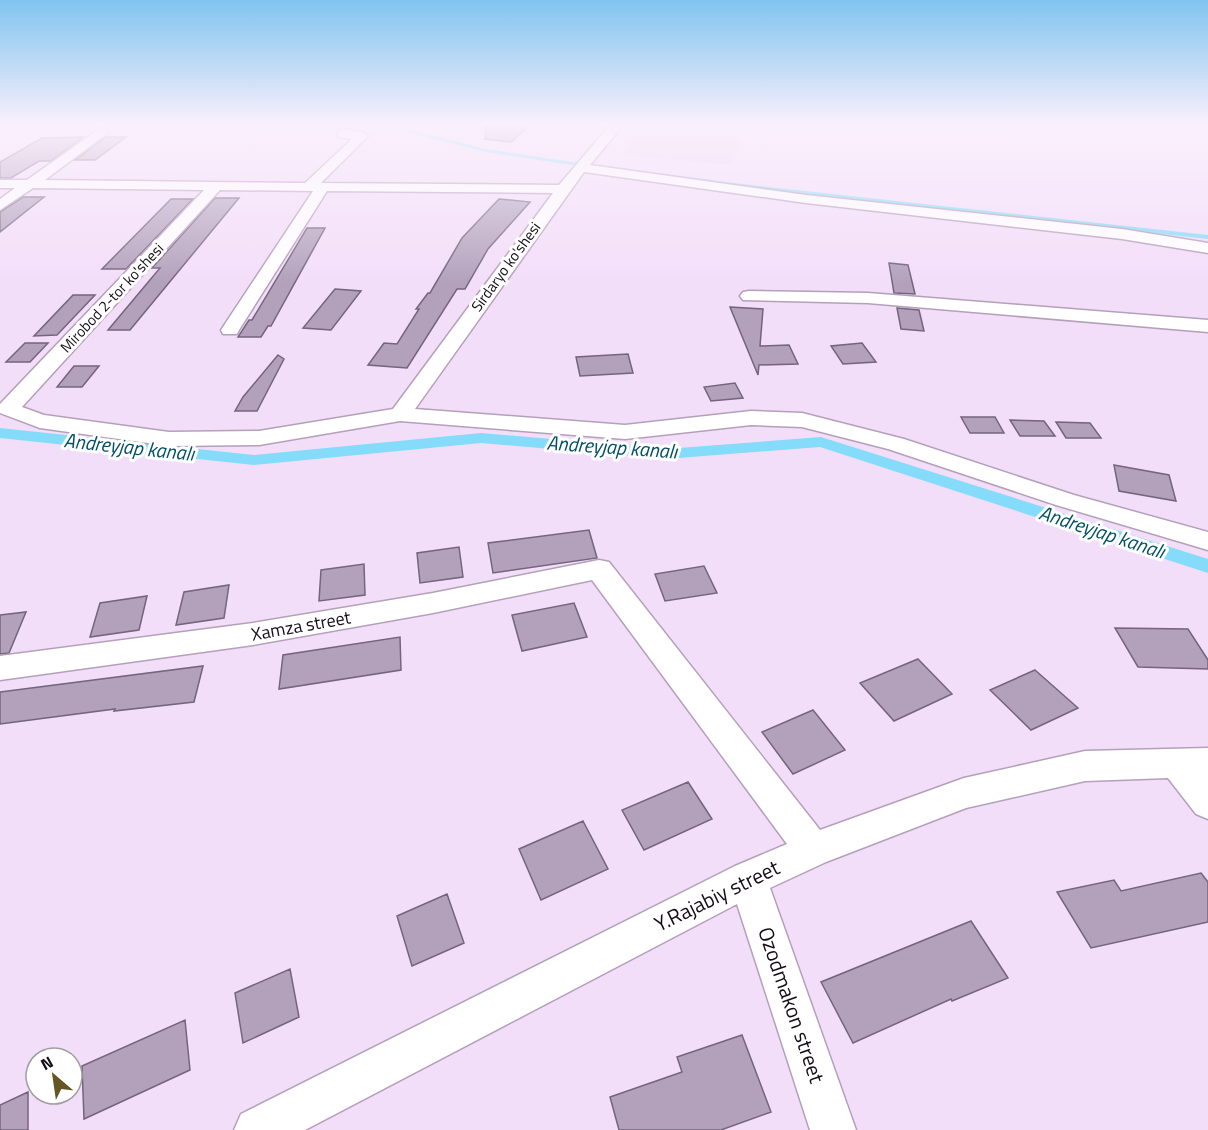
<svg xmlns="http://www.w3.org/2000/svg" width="1208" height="1130" viewBox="0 0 1208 1130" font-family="'Titillium Web',sans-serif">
<rect width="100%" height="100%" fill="#f3def9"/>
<path fill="#ecd2f3" d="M 642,124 L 747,124 L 732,165 L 622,155 Z"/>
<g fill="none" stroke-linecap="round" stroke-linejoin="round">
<path stroke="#84dcfa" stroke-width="3" d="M 396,124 L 401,129 L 488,151 L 576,164
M 602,167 L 738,185 L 992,213"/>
<path stroke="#84dcfa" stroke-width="4" d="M 979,212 L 1208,237"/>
<path fill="#84dcfa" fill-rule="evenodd" d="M 0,428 L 254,455 L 481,433 L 666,449 L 821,437 L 1208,559 L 1208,573 L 820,447 L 666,459 L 481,443 L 254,465 L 0,438 Z"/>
</g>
<path fill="#b3a1bc" stroke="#74647c" stroke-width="1.5" d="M 486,124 L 531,124 L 511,142 L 485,139 Z
M 83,137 L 51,161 L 39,161 L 11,178 L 0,178 L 0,162 L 42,138 Z
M 106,137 L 126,137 L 95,160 L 75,160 Z
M 23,197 L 44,197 L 0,232 L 0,212 Z
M 215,198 L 239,198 L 130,330 L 108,330 L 160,268 L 152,268 Z
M 171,199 L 193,199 L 126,269 L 102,269 Z
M 499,199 L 530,202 L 488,249 L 465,289 L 457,289 L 407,368 L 368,365 L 384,343 L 397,344 L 419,309 L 416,309 L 428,293 L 430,293 L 462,238 Z
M 307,228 L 325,228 L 271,326 L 268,326 L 261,337 L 238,337 L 249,320 L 252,320 Z
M 889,263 L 908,265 L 915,294 L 894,293 Z
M 335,289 L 361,291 L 331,330 L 303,328 Z
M 73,295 L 95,295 L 57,335 L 34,336 Z
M 730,307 L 763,309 L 760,346 L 789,345 L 798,364 L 759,365 L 758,375 Z
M 897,308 L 919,310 L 924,331 L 901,329 Z
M 25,343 L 48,343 L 30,362 L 6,362 Z
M 862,343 L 876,362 L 843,364 L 831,346 Z
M 628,354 L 633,373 L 580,376 L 576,357 Z
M 278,355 L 284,359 L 257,411 L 235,411 L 243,397 Z
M 74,366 L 99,366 L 82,387 L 57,387 Z
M 735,383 L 743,398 L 711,401 L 704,387 Z
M 961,417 L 995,417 L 1004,433 L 970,433 Z
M 1010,420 L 1044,421 L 1055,436 L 1020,436 Z
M 1056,422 L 1090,423 L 1101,438 L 1066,438 Z
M 1114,465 L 1169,475 L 1176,501 L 1119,491 Z
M 589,530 L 597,558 L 493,573 L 488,543 Z
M 459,547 L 463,577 L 420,583 L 417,553 Z
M 364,564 L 365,595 L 319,601 L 321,570 Z
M 704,566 L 717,593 L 665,601 L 655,574 Z
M 229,585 L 224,618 L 176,625 L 184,592 Z
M 147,596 L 139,630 L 90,637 L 100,603 Z
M 574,603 L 587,637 L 522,651 L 512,615 Z
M 26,612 L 9,653 L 0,654 L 0,615 Z
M 1115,628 L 1188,629 L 1208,660 L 1208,669 L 1138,667 Z
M 400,637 L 401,670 L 279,689 L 283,655 Z
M 918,659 L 952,694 L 894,721 L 860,683 Z
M 203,666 L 194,702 L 114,711 L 115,709 L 0,724 L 0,692 Z
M 1035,670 L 1078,708 L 1031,730 L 990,690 Z
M 813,710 L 845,750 L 793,774 L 762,732 Z
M 688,782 L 712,819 L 644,850 L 622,810 Z
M 583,821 L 608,869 L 541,900 L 519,849 Z
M 1201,873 L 1208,882 L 1208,922 L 1091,948 L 1057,892 L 1114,880 L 1121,891 Z
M 447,894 L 464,943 L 412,966 L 397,916 Z
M 971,921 L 1008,978 L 952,1001 L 951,999 L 853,1043 L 821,982 Z
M 290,969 L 299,1017 L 243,1043 L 235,993 Z
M 185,1020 L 190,1070 L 84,1119 L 82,1066 Z
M 742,1035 L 771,1112 L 721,1130 L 619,1130 L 610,1097 L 682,1072 L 677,1057 Z
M 28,1092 L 28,1130 L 0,1130 L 0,1105 Z"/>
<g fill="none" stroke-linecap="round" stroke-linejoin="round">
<defs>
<path id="minor" d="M 611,124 L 624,124 L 590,165 L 806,195 L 1122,229 L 1208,243 L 1208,253 L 1122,239 L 806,203 L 584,172 L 415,409 L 625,425 L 751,411 L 802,413 L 904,439 L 1074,495 L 1208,532 L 1208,550 L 1056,505 L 888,449 L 802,427 L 751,425 L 625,439 L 400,421 L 259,445 L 169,446 L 40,428 L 0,413 L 0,404 L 204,190 L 33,188 L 0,210 L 0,199 L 15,188 L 0,188 L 0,180 L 27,180 L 99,129 L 103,128 L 109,132 L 45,180 L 305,183 L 352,139 L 338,137 L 338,131 C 346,129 362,130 368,136 L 321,183 L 559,185 ZM 220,190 L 313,191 L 221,330 L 223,334 L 237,334 L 239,330 L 327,191 L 553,193 L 393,409 L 259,431 L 169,432 L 44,415 L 22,407 Z
M 749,291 L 868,293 L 1208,320 L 1208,332 L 868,303 L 743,300 L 740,296 L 743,292 Z
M 599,560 L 609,562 L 820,830 L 964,778 L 1085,751 L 1208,748 L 1208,819 L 1196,814 L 1168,778 L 1085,781 L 966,808 L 826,862 L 770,888 L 856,1130 L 810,1130 L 737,904 L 305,1130 L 234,1130 L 241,1114 L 735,866 L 787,844 L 592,580 L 433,613 L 253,645 L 0,680 L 0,656 L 253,623 L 433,593 Z"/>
</defs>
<use href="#minor" stroke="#b5a0ba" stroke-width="3"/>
<use href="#minor" fill="#fff" fill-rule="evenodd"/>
</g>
<linearGradient id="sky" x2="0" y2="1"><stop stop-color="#80c4ef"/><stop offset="0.44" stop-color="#faf0fc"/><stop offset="1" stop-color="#faf0fc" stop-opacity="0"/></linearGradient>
<rect width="1208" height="283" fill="url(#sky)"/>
<g text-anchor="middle" stroke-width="6" stroke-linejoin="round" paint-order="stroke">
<g font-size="15" fill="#140c15" stroke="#fff">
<text transform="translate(506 267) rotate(-54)" y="5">Sirdaryo ko'shesi</text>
<text transform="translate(112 298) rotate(-47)" y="5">Mirobod 2-tor ko'shesi</text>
</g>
<g font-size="18" fill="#140c15" stroke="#fff">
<text transform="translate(301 626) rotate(-10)" y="6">Xamza street</text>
</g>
<g font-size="20" font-style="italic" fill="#005064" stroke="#fff">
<text transform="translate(129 447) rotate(6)" y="7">Andreyjap kanalı</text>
<text transform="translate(612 447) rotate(4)" y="7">Andreyjap kanalı</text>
<text transform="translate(1102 532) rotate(18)" y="7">Andreyjap kanalı</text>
</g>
<g font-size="21" fill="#140c15" stroke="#fff">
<text transform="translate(717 896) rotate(-26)" y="7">Y.Rajabiy street</text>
<text transform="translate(791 1005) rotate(71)" y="7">Ozodmakon street</text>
</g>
</g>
<g transform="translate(54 1076) rotate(331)"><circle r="28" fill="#ffffff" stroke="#a19ea1" stroke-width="1.5"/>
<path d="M0-4.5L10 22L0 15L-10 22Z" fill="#665623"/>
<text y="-9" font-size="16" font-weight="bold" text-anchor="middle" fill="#140c15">N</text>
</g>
</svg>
